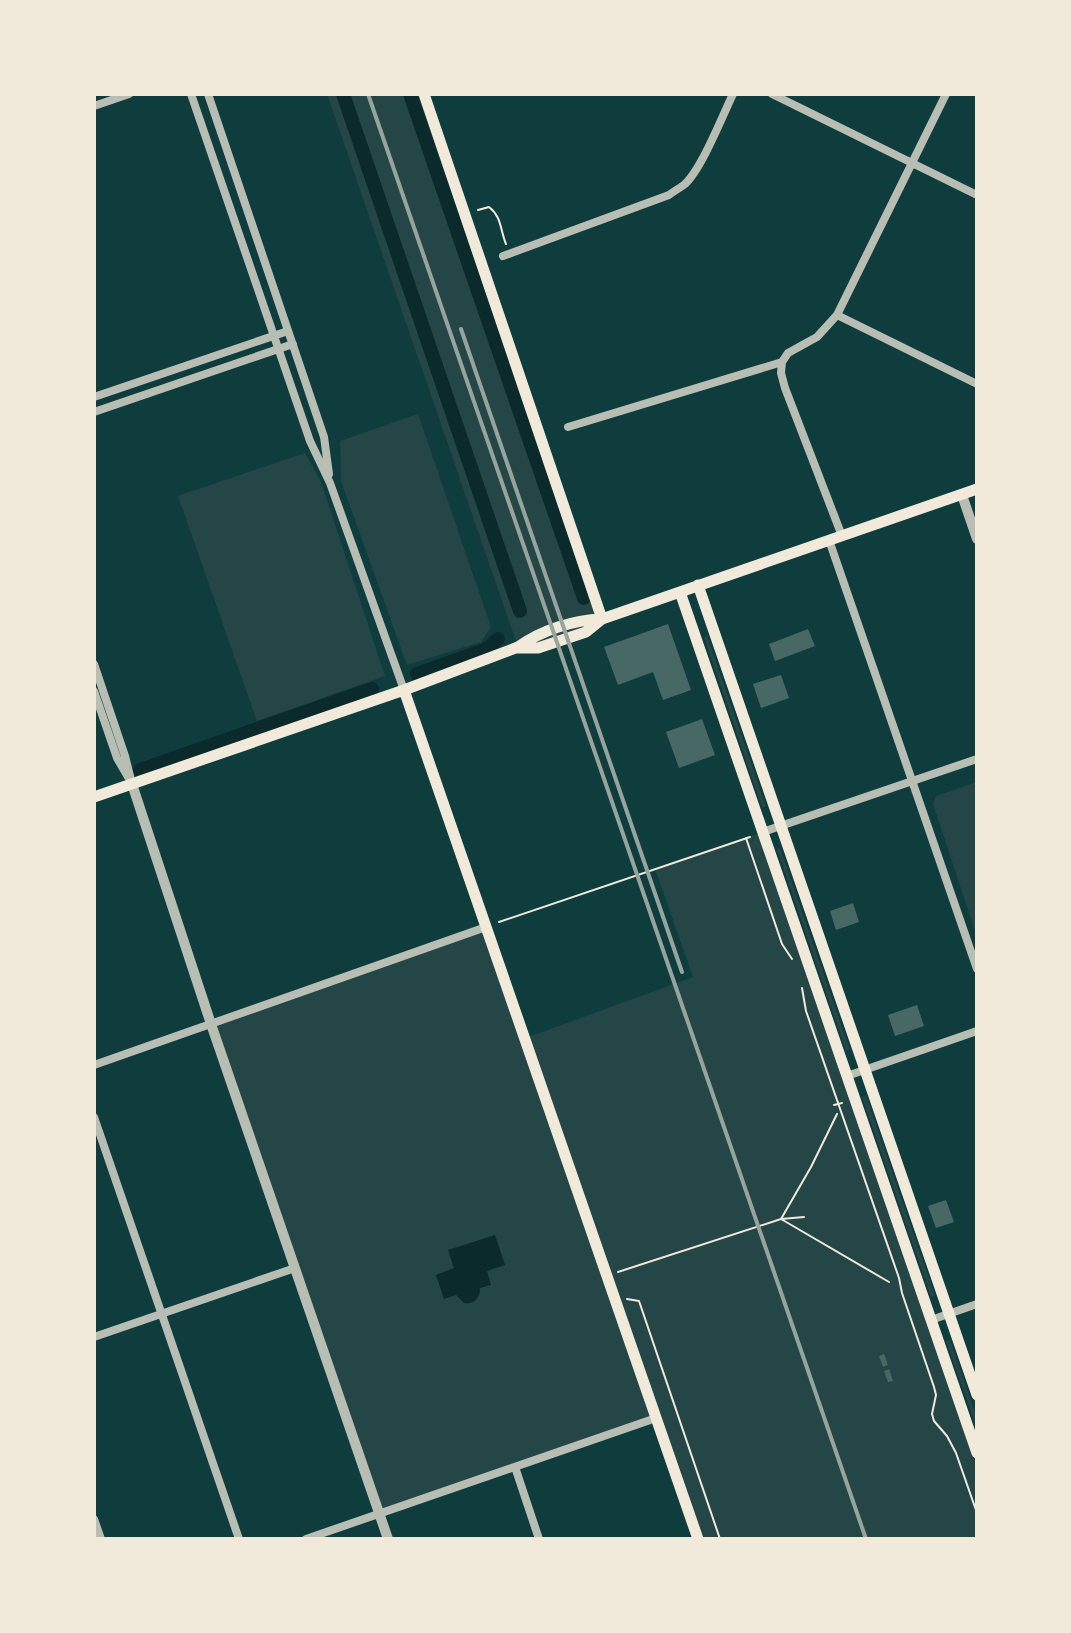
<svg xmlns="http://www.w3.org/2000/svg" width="1071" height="1633" viewBox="0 0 1071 1633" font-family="Figtree,sans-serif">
<rect width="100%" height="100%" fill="#0f3d3e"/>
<path fill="#244646" d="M 327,94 L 424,94 L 602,619 L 586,632 L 518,647 Z
M 418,414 L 491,627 L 481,642 L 407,665 L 341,481 L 340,441 Z
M 305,453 L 321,482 L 385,676 L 257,721 L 178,496 Z
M 707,636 L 766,806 L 762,808 L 704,637 Z
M 977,782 L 977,937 L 933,804 L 936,796 Z
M 763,832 L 977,1453 L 977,1539 L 698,1539 L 656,1418 L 379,1514 L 211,1024 L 486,927 L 526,1038 L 693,977 L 655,869 Z
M 780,848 L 850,1050 L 846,1051 L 777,849 Z
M 866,1096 L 935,1296 L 931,1297 L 862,1097 Z
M 950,1340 L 977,1418 L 977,1429 L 946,1341 Z"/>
<path fill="#0a2a2b" d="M 495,1235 L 505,1265 L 487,1271 L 491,1285 L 480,1288 C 480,1299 474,1304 464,1303 L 456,1295 L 444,1299 L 436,1275 L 454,1268 L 448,1250 Z"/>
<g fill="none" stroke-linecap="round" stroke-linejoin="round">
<path stroke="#0a2a2b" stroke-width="14" d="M 343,94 L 520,611
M 410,94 L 584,598
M 417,674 L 487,649 L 498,639
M 140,770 L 372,689"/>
</g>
<path fill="#486865" d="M 668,624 L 691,690 L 663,700 L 653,672 L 618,685 L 604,647 Z
M 808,629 L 815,646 L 775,661 L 769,644 Z
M 781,675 L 789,698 L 761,708 L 753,684 Z
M 702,719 L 715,755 L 679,768 L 666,732 Z
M 853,903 L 859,922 L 836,930 L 830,911 Z
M 917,1005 L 924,1026 L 895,1036 L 888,1015 Z
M 946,1200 L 954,1222 L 936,1228 L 928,1206 Z
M 884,1354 L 888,1365 L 883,1367 L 879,1356 Z
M 889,1369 L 893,1381 L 888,1382 L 884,1371 Z"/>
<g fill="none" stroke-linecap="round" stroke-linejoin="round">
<path stroke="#f1e9da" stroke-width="2" d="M 478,210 L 489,207 C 502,217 500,230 506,244
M 746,838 L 782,944 L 792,959
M 499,922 L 750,837
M 802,988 L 806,1011 L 899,1278 L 902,1293 L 934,1387 L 936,1395 L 932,1414 L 934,1421 L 947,1436 L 956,1453 L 977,1513
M 834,1105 L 842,1103
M 837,1114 L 811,1167 L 781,1219 L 889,1282
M 618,1272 L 781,1219 L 804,1217
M 627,1299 L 639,1301 L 720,1539"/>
<path stroke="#b8beb3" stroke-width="8" d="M 191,94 L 310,441 L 330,483 L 404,690
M 208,94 L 324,437 L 329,474
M 772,94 L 977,195
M 94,106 L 129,94
M 503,256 L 669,195 C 674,191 680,188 685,184 C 702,168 722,117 733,94
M 837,315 L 977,384
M 782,362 L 781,373 L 785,388 L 842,536
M 94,397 L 288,331
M 94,412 L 293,344
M 568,427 L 782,362 L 788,353 L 817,337 L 837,315 L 946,94
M 829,540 L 977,969
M 94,664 L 125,756 L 132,784
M 94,691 L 117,758 L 128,777
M 763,832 L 977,759
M 94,1065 L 486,927
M 847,1076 L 977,1031
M 94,1117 L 239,1539
M 931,1320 L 977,1304
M 94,1337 L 295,1268
M 515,1467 L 539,1539
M 94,1519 L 101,1539
M 306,1539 L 656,1418"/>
<path stroke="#b8beb3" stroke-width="10" d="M 962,495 L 977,539
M 132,784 L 211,1024 L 388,1539"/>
<path stroke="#f1e9da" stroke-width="11" d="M 424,94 L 602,619
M 698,585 L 977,1395
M 680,592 L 977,1453
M 519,648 L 538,648 L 586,632 L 602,619
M 404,690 L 698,1539
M 94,797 L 404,690 L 518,647 C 542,630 573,620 602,619 L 977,489"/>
<path stroke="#97a49c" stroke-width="4" d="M 368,94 L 866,1539
M 461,329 L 682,972"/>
</g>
<rect width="1071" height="1633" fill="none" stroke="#f1e9da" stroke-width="192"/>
</svg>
